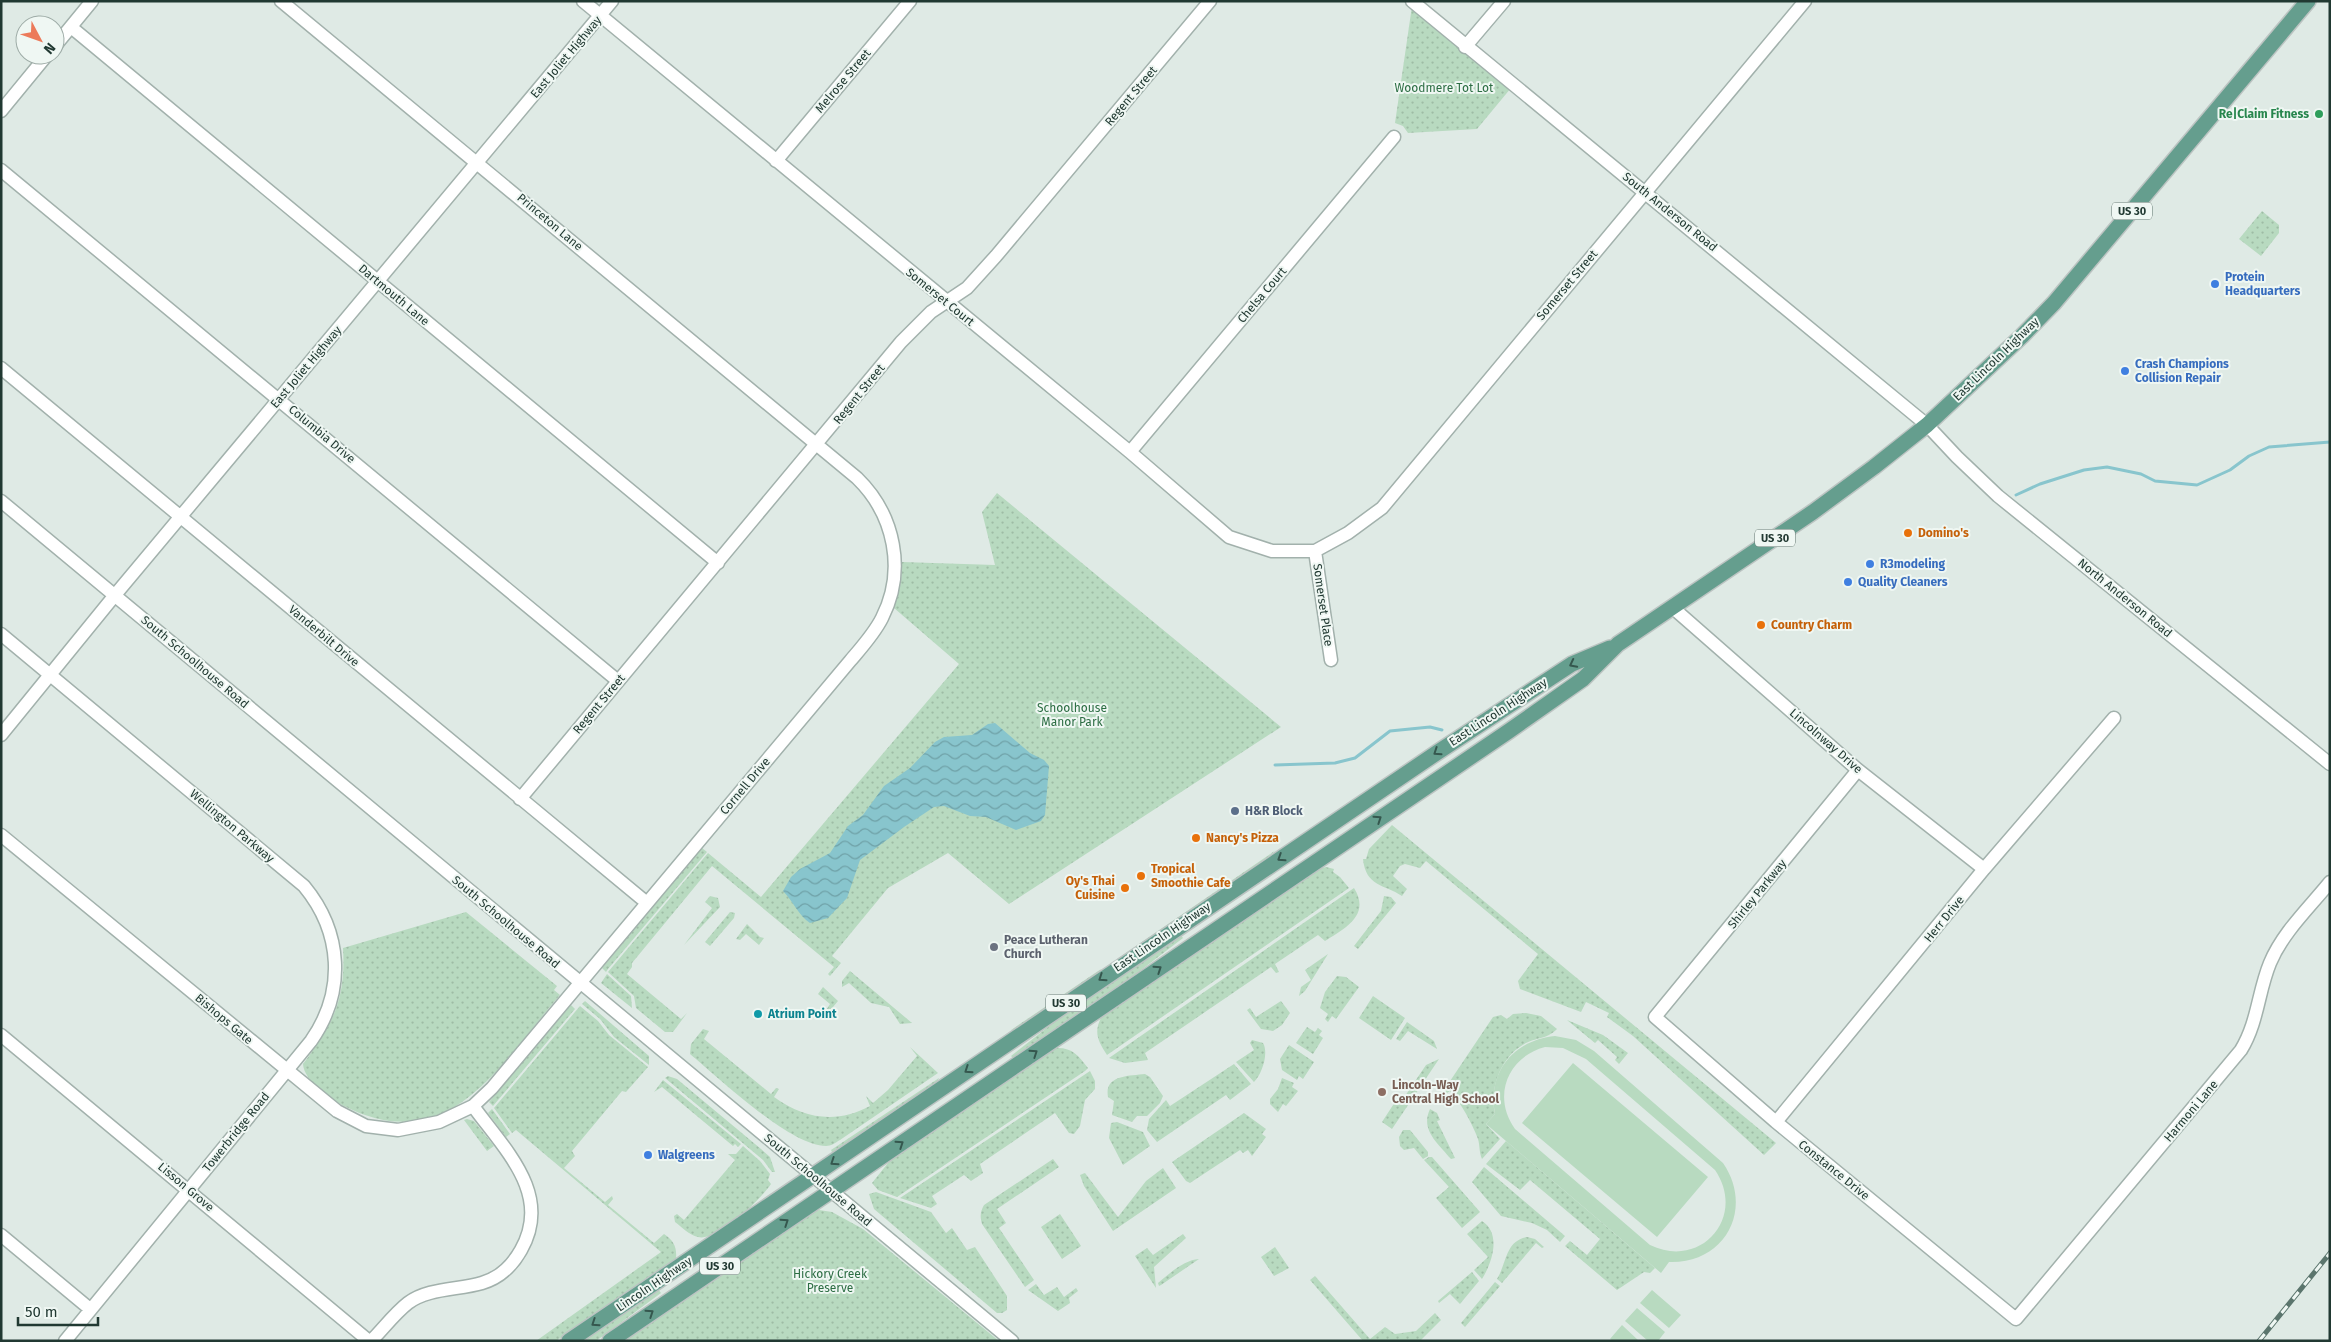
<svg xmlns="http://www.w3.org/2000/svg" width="2331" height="1342" viewBox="0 0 2331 1342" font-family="'Fira Sans',sans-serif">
<defs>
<pattern id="green-dots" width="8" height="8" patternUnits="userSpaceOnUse" patternTransform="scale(1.25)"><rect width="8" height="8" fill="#b8dac0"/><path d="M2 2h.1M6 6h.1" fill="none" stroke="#9ebca5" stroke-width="1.8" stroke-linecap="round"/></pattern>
<pattern id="water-waves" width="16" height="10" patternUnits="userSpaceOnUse" patternTransform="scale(1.25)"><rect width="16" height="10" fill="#88c5cd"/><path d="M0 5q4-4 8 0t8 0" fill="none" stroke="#6fa1a7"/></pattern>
</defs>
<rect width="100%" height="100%" fill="#dfeae5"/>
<path fill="url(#green-dots)" d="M 1412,6 L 1511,88 L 1477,129 L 1408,133 L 1403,126 L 1395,123 Z
M 2262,211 L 2279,225 L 2279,233 L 2261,256 L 2239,239 Z
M 997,493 L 1281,727 L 1009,904 L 948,853 L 888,888 L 832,956 L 841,963 L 830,976 L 828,974 L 834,967 L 712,866 L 632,963 L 632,967 L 627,974 L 681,1019 L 687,1013 L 673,1032 L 665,1032 L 636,1008 L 634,996 L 608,972 L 708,853 L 761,897 L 959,664 L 894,608 L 901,582 L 902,562 L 995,565 L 982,512 Z
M 1392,825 L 1776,1143 L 1764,1155 L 1633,1036 L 1607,1017 L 1609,1013 L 1586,1002 L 1581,1012 L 1520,989 L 1518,981 L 1538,954 L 1426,861 L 1420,868 L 1405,864 L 1400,866 L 1393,876 L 1407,889 L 1402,896 C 1384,884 1366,887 1363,859 L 1366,859 L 1369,849 Z
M 702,848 L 707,852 L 608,969 L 606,972 L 602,968 Z
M 1276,850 L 1261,863 L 1119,959 L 1117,959 Z
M 1326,867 L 1334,869 L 1333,872 L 1340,877 L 1349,888 L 1107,1055 C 1098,1041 1093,1032 1102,1016 L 1319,869 Z
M 1354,888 C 1371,915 1345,928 1325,941 L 1318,935 L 1275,964 L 1279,972 L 1276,973 L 1271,967 L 1145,1053 L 1148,1060 L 1125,1063 L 1109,1058 Z
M 710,896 L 718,898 L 720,907 L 684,945 L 712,908 L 705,902 Z
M 1384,896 L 1391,897 L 1396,903 L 1358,949 L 1354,946 L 1381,911 Z
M 466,912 L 557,986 L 554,990 L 560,995 C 500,1064 450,1160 344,1106 C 330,1099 304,1081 303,1064 C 333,1024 346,1000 343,948 Z
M 730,912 L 735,913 L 734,918 L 710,946 L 705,942 Z
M 747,924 L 760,937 L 764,938 L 759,945 L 746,934 L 740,940 L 736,939 Z
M 1181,935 L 1183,938 L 1128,980 L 1013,1058 L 1011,1056 L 1071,1009 Z
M 1328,954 L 1305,991 L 1299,996 L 1301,987 L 1311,980 L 1305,970 Z
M 1101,969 L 1098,974 L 1016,1029 L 1011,1030 Z
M 850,971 L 912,1023 L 900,1024 L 889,1007 L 871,1003 L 849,983 L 842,987 L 842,981 Z
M 607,974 L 631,996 L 632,1008 L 601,983 Z
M 1337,976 L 1346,977 L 1359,987 L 1336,1019 L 1332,1016 L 1328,1022 L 1325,1019 L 1328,1014 L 1320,1008 L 1325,992 Z
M 823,987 L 838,1001 L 828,1013 L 825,1012 L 830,1004 L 818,994 Z
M 1373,996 L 1405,1018 L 1391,1040 L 1359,1018 Z
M 585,1001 L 649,1056 L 649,1065 L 614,1037 L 600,1019 L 582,1004 Z
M 1281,1001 L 1290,1013 L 1282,1025 L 1273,1031 L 1261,1029 L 1247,1010 L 1250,1008 L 1256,1017 Z
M 571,1005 L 575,1009 L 493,1106 L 489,1102 Z
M 580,1006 L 598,1021 L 609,1035 L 648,1067 L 626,1092 L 622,1091 L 572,1151 L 575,1156 L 564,1168 L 605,1202 L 612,1196 L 613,1199 L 608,1205 L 654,1243 L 664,1234 C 674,1241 677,1247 676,1259 L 556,1341 L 536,1341 L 661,1252 L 516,1130 L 512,1133 L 494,1108 Z
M 1526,1013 L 1541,1016 L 1557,1029 C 1547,1039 1539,1037 1526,1043 C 1501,1056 1489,1088 1495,1114 L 1486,1124 L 1500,1139 L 1482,1159 C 1479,1152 1480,1146 1478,1139 C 1472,1123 1461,1103 1450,1091 L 1447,1093 L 1442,1093 L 1493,1017 L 1501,1015 L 1507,1019 L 1513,1014 Z
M 1567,1020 L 1603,1035 L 1628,1053 L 1619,1064 L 1615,1060 L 1617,1057 L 1598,1040 L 1595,1043 Z
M 1407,1022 L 1434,1041 L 1437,1049 L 1408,1031 L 1400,1041 L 1396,1039 Z
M 1307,1027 L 1315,1032 L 1318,1028 L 1322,1031 L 1319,1035 L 1323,1038 L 1313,1054 L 1296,1043 Z
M 703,1029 L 709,1031 L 704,1039 L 771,1094 L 776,1088 L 779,1089 L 774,1097 C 804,1119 837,1124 870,1106 L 866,1096 L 873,1103 L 888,1090 L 917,1056 L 910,1047 L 938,1073 L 840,1140 C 835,1143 831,1146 826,1146 C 790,1146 719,1078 690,1054 L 691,1044 Z
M 1252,1040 L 1263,1043 C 1269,1053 1262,1074 1254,1082 L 1236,1062 L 1254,1050 L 1250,1043 Z
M 1289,1045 L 1314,1062 L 1303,1079 L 1299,1076 L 1297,1080 L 1282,1070 L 1280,1059 Z
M 1055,1048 C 1072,1047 1078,1055 1088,1068 L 1085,1071 L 897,1197 L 878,1190 L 872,1183 L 888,1163 L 906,1148 Z
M 1439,1059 L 1392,1129 L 1382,1122 L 1395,1102 L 1399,1105 L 1426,1065 Z
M 1234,1064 L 1251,1084 L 1230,1100 L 1226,1095 L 1157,1142 L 1147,1130 L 1149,1119 L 1166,1100 L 1170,1106 Z
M 1090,1071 L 1095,1081 L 1095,1089 L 1085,1100 L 1080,1126 L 1074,1134 L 1069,1133 L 1055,1113 L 980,1164 L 983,1173 L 971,1181 L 964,1175 L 932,1196 L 937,1204 L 931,1208 L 900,1198 Z
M 1145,1074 L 1150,1077 L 1163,1096 L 1160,1103 L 1147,1116 L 1137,1116 L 1132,1122 L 1112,1115 L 1114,1101 L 1108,1097 C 1104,1075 1129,1076 1145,1074 Z
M 668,1076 L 677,1079 L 761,1149 L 770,1157 L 775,1172 L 772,1172 L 763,1160 L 665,1078 Z
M 939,1078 L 936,1084 L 832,1152 L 831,1150 Z
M 1282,1078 L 1294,1083 L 1292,1087 L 1298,1091 L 1286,1106 L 1283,1104 L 1278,1112 L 1270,1104 L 1270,1099 L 1278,1089 Z
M 663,1080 L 741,1144 L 738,1147 L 735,1144 L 733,1146 L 662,1087 L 654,1092 Z
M 492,1109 L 510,1134 L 506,1137 L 488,1113 Z
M 1430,1109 L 1437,1113 L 1440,1120 L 1437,1121 L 1455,1158 L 1451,1159 C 1438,1143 1420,1130 1430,1109 Z
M 1244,1113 L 1266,1129 L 1262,1134 L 1266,1137 L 1252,1156 L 1248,1150 L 1243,1153 L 1240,1150 L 1190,1183 L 1186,1181 L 1172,1162 Z
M 467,1119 L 474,1121 L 494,1146 L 487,1151 L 464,1120 Z
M 1117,1122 L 1143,1132 L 1150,1146 L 1123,1165 L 1109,1138 L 1111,1123 Z
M 1403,1130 L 1410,1130 L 1428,1152 L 1428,1156 L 1423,1159 L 1414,1148 L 1404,1150 L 1400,1146 L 1399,1137 Z
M 1506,1141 L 1655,1268 L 1650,1273 L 1644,1272 L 1617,1290 L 1565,1246 L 1570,1241 L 1587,1255 L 1600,1239 L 1530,1180 L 1520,1190 L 1486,1164 Z
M 743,1146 L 760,1161 L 770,1174 L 768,1180 L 771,1184 C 760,1200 718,1242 698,1237 C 689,1235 682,1227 675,1222 L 674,1216 L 677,1214 L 684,1220 L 735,1160 L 728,1154 L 736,1154 Z
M 1429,1157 L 1432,1157 L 1480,1212 L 1462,1228 L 1436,1198 L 1449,1187 L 1424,1160 Z
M 1053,1159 L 1059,1167 L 997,1209 L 1006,1223 L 999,1228 L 1034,1280 L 1025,1287 L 982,1224 C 980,1217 980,1212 984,1205 Z
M 1484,1167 L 1565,1236 L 1560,1242 L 1547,1230 L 1532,1223 L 1501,1216 L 1472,1182 Z
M 1163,1168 L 1176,1188 L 1113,1231 L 1084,1186 L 1080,1175 L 1085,1173 L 1118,1217 L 1146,1181 Z
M 876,1192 L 931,1212 L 946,1233 L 952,1228 L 967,1250 L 975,1247 L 1007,1296 L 1007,1310 L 1002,1313 L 997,1313 L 874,1209 L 869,1194 Z
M 819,1210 L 832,1212 L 863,1229 L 999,1341 L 622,1341 L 810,1214 Z
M 1060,1214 L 1081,1246 L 1062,1259 L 1041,1227 Z
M 1482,1221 C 1502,1234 1492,1263 1482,1279 L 1474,1270 L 1488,1257 L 1467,1234 Z
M 1183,1234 L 1186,1238 L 1154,1267 L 1156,1288 L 1135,1256 L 1147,1248 L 1153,1255 Z
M 1527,1237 L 1535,1239 L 1544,1247 L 1542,1248 L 1536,1243 L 1502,1283 L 1497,1279 C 1507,1263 1505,1241 1527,1237 Z
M 1275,1247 L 1289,1268 L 1274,1276 L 1261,1257 Z
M 1199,1259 L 1161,1285 L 1159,1286 L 1158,1283 C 1170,1273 1184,1260 1199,1259 Z
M 1472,1272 L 1479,1281 L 1460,1304 L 1450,1294 L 1439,1303 L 1438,1301 Z
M 1315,1276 L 1370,1339 L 1385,1327 L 1395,1334 L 1416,1331 L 1435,1313 L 1441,1320 L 1420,1341 L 1363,1341 L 1310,1280 Z
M 1495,1282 L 1500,1286 L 1465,1327 L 1461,1323 Z
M 1036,1284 L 1044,1295 L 1057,1287 L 1064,1297 L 1076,1288 L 1078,1291 L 1069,1298 L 1070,1303 L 1058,1311 L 1028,1290 Z
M 658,1289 L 661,1293 L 596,1341 L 582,1341 Z"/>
<path fill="#b8dac0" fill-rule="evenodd" d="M 1555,1036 L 1576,1040 L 1594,1051 L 1723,1163 C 1754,1208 1726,1264 1669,1262 L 1661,1273 L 1486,1124 L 1495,1114 C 1487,1072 1514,1040 1555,1036 ZM 1545,1047 L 1563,1048 L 1586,1059 L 1715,1170 C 1747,1217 1701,1270 1650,1245 L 1515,1129 C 1492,1097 1507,1057 1545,1047 Z
M 1573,1063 L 1708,1177 L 1657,1237 L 1522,1123 Z
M 1652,1290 L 1681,1315 L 1669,1328 L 1640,1303 Z
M 1637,1308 L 1665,1332 L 1658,1341 L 1648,1341 L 1625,1321 Z
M 1622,1325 L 1639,1341 L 1613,1341 L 1610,1339 Z"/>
<path fill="url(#water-waves)" d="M 995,723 L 1030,753 L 1044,760 L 1049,766 L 1045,815 L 1041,821 L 1016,830 L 986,817 L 970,816 L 944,806 L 934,807 L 904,827 L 860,860 L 847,898 L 828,918 L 810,923 C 799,916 793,901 783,891 L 791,877 L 800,869 L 830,853 L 848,826 L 863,815 L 884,786 L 910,768 L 935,742 L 944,737 L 972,735 L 988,724 Z"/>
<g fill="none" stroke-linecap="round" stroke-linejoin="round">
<path stroke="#88c5cd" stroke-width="3" d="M 2016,495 L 2040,484 L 2084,470 L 2107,467 L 2141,474 L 2155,481 L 2197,485 L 2230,470 L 2249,456 L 2269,447 L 2330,442
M 1275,765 L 1335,763 L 1355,758 L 1390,731 L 1430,727 L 1442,730"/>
<defs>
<path id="minor" d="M 583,1 L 1130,452 L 1229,537 L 1272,551 L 1315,551 L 1348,533 L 1382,508 L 1805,1
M 1412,1 L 1927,425 L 1957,457 L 1998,496 L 2330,764
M 71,27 L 718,563
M 55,46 L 92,1
M 1465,47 L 1504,1
M 1,111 L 47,55
M 776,161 L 910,1
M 1,170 L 618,681
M 1,368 L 647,903
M 1130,452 L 1394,137
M 1,501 L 1012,1341
M 1315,551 L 1331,660
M 1672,607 L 1858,770 L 1984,869
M 1,634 L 304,886 C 342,932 346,991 311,1041 L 65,1341
M 1,735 L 115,595 L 612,1
M 1858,770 L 1655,1017 L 1776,1122 L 2016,1319 L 2241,1050 C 2258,1022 2258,992 2270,963 C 2283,932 2309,908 2330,882
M 520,799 L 901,342 L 931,312 L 967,288 L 996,256 L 1210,1
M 1,835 L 337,1111 L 366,1126 L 398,1130 L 439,1122 L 473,1106 L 492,1088 L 850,661 C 861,648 874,634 882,618 C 906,571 895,515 857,478 L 281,1
M 1,1035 L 369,1341
M 1776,1122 L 1984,869 L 2114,718
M 1,1235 L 90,1309
M 371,1341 C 383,1329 395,1313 408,1303 C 428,1288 458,1290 482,1283 C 499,1278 512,1266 521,1250 C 553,1194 504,1149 473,1106"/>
<path id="major" d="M 569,1341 L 1438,752 L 1572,664 L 1610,648
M 610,1341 L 1509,731 L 1583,679 L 1618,644 L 1813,512 L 1874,467 L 1927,425 L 2022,336 L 2054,303 L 2308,1"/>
</defs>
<use href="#minor" stroke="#a2b1ac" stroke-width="15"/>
<use href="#major" stroke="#bcc4c2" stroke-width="18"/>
<use href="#minor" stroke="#fff" stroke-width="12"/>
<use href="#major" stroke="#659e8e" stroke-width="15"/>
<defs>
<path id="rail" d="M 2259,1341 L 2330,1253"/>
</defs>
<use href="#rail" stroke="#5b756d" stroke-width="5"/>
<use href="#rail" stroke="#eff7f3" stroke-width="3" stroke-dasharray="9" stroke-linecap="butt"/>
</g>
<defs><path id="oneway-chevron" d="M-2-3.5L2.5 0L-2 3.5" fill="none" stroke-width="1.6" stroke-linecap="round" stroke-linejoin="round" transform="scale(1.25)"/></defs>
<g stroke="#35574e">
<use href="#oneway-chevron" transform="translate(1573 664) rotate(153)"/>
<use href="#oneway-chevron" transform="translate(1437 752) rotate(146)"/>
<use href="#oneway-chevron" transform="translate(1378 819) rotate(-34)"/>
<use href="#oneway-chevron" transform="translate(1281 858) rotate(147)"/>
<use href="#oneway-chevron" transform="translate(1158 969) rotate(-34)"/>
<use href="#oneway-chevron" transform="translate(1102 978) rotate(146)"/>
<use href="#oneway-chevron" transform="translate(1034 1053) rotate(-34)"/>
<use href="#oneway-chevron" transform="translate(968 1070) rotate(146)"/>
<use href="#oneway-chevron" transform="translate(900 1144) rotate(-34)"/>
<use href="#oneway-chevron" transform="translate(834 1162) rotate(146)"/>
<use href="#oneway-chevron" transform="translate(785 1222) rotate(-34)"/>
<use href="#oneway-chevron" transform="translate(650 1313) rotate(-34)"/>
<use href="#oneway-chevron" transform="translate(595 1323) rotate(146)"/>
</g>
<circle fill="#2e9e5b" stroke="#eff7f3" stroke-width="2" cx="2319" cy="114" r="5"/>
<g fill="#3f7fe0" stroke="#eff7f3" stroke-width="2">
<circle cx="2215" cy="284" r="5"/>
<circle cx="2125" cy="371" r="5"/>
<circle cx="1870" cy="564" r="5"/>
<circle cx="1848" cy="582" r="5"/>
<circle cx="648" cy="1155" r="5"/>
</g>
<g fill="#e8710a" stroke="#eff7f3" stroke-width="2">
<circle cx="1908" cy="533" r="5"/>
<circle cx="1761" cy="625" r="5"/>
<circle cx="1196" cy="838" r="5"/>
<circle cx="1141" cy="876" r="5"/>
<circle cx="1125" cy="888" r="5"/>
</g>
<circle fill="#5c6f8a" stroke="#eff7f3" stroke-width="2" cx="1235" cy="811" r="5"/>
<circle fill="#6b7280" stroke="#eff7f3" stroke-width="2" cx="994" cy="947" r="5"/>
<circle fill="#0f9aa8" stroke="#eff7f3" stroke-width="2" cx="758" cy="1014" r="5"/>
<circle fill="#8d6e63" stroke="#eff7f3" stroke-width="2" cx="1382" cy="1092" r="5"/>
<g text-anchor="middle" stroke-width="4" stroke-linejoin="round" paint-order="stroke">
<g fill="#eff7f3" stroke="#5f726c" stroke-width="1">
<rect x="2112" y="202.5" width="40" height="17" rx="4"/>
<rect x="1755" y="529.5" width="40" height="17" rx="4"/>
<rect x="1046" y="994.5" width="40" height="17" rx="4"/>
<rect x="700" y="1257.5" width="40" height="17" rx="4"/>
</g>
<g font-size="11" font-weight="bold" fill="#213932">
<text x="2132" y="215">US 30</text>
<text x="1775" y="542">US 30</text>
<text x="1066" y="1007">US 30</text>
<text x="720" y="1270">US 30</text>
</g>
<g font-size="12" fill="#213932" stroke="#eff7f3">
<text transform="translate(566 57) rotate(-50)" y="4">East Joliet Highway</text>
<text transform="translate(843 81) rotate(-50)" y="4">Melrose Street</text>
<text transform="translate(1131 96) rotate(-50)" y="4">Regent Street</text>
<text transform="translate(1670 212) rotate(39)" y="4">South Anderson Road</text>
<text transform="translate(550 222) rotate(40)" y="4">Princeton Lane</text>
<text transform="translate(1567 285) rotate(-50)" y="4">Somerset Street</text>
<text transform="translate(394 295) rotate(40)" y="4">Dartmouth Lane</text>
<text transform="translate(1262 295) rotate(-50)" y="4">Chelsa Court</text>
<text transform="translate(940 297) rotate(39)" y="4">Somerset Court</text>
<text transform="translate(1996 359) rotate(-44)" y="4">East Lincoln Highway</text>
<text transform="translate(306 367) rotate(-50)" y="4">East Joliet Highway</text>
<text transform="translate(859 394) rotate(-51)" y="4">Regent Street</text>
<text transform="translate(322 434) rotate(40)" y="4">Columbia Drive</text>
<text transform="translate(2125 598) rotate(39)" y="4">North Anderson Road</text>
<text transform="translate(1323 605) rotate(82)" y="4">Somerset Place</text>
<text transform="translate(324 636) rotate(40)" y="4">Vanderbilt Drive</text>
<text transform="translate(195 662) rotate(40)" y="4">South Schoolhouse Road</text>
<text transform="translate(599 704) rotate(-50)" y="4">Regent Street</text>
<text transform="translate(1498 712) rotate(-33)" y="4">East Lincoln Highway</text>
<text transform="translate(1826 741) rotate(41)" y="4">Lincolnway Drive</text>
<text transform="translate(745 786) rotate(-50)" y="4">Cornell Drive</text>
<text transform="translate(232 826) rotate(40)" y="4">Wellington Parkway</text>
<text transform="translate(1757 894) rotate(-51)" y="4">Shirley Parkway</text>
<text transform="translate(1944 919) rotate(-51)" y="4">Herr Drive</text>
<text transform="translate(506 922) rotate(40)" y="4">South Schoolhouse Road</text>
<text transform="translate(1162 937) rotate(-34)" y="4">East Lincoln Highway</text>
<text transform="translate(224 1019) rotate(40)" y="4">Bishops Gate</text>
<text transform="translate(2191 1111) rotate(-50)" y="4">Harmoni Lane</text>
<text transform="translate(236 1132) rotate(-51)" y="4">Towerbridge Road</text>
<text transform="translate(1834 1170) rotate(39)" y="4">Constance Drive</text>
<text transform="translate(818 1180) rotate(40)" y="4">South Schoolhouse Road</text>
<text transform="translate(186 1187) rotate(40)" y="4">Lisson Grove</text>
<text transform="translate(654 1284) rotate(-34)" y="4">Lincoln Highway</text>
</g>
<g font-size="12" fill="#2d6e44" stroke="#eff7f3">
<text x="1444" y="92">Woodmere Tot Lot</text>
<text x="1072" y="712">Schoolhouse<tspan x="1072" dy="14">Manor Park</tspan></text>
<text x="830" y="1278">Hickory Creek<tspan x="830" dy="14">Preserve</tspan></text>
</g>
<g font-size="12" font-weight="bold" fill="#27864d" stroke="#eff7f3" text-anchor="end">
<text x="2309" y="118">Re|Claim Fitness</text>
</g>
<g font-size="12" font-weight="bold" fill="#366cbe" stroke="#eff7f3" text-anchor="start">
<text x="2225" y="281">Protein<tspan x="2225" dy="14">Headquarters</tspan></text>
<text x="2135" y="368">Crash Champions<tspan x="2135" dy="14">Collision Repair</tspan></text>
<text x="1880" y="568">R3modeling</text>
<text x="1858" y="586">Quality Cleaners</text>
<text x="658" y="1159">Walgreens</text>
</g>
<g font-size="12" font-weight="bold" fill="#c56008" stroke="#eff7f3" text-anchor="start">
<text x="1918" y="537">Domino's</text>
<text x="1771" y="629">Country Charm</text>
<text x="1206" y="842">Nancy's Pizza</text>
<text x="1151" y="873">Tropical<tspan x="1151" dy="14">Smoothie Cafe</tspan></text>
<text x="1115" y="885" text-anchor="end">Oy's Thai<tspan x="1115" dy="14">Cuisine</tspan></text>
</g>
<g font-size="12" font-weight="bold" fill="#4e5e75" stroke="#eff7f3" text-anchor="start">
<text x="1245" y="815">H&amp;R Block</text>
</g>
<g font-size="12" font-weight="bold" fill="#5b616d" stroke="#eff7f3" text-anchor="start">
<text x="1004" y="944">Peace Lutheran<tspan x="1004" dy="14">Church</tspan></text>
</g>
<g font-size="12" font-weight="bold" fill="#0d838f" stroke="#eff7f3" text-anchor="start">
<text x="768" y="1018">Atrium Point</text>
</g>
<g font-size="12" font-weight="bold" fill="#785e54" stroke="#eff7f3" text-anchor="start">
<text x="1392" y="1089">Lincoln-Way<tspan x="1392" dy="14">Central High School</tspan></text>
</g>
</g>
<rect width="2331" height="1342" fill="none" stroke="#213932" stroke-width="5"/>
<g transform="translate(40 40) rotate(131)"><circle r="24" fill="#eff7f3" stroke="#9daba6"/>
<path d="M0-4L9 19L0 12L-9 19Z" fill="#ec7a5a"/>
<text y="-8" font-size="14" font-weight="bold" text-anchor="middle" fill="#213932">N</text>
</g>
<path d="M18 1317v8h80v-8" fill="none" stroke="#213932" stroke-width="2.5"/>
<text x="25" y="1317" font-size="15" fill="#213932" stroke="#eff7f3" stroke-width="4" paint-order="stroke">50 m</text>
</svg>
